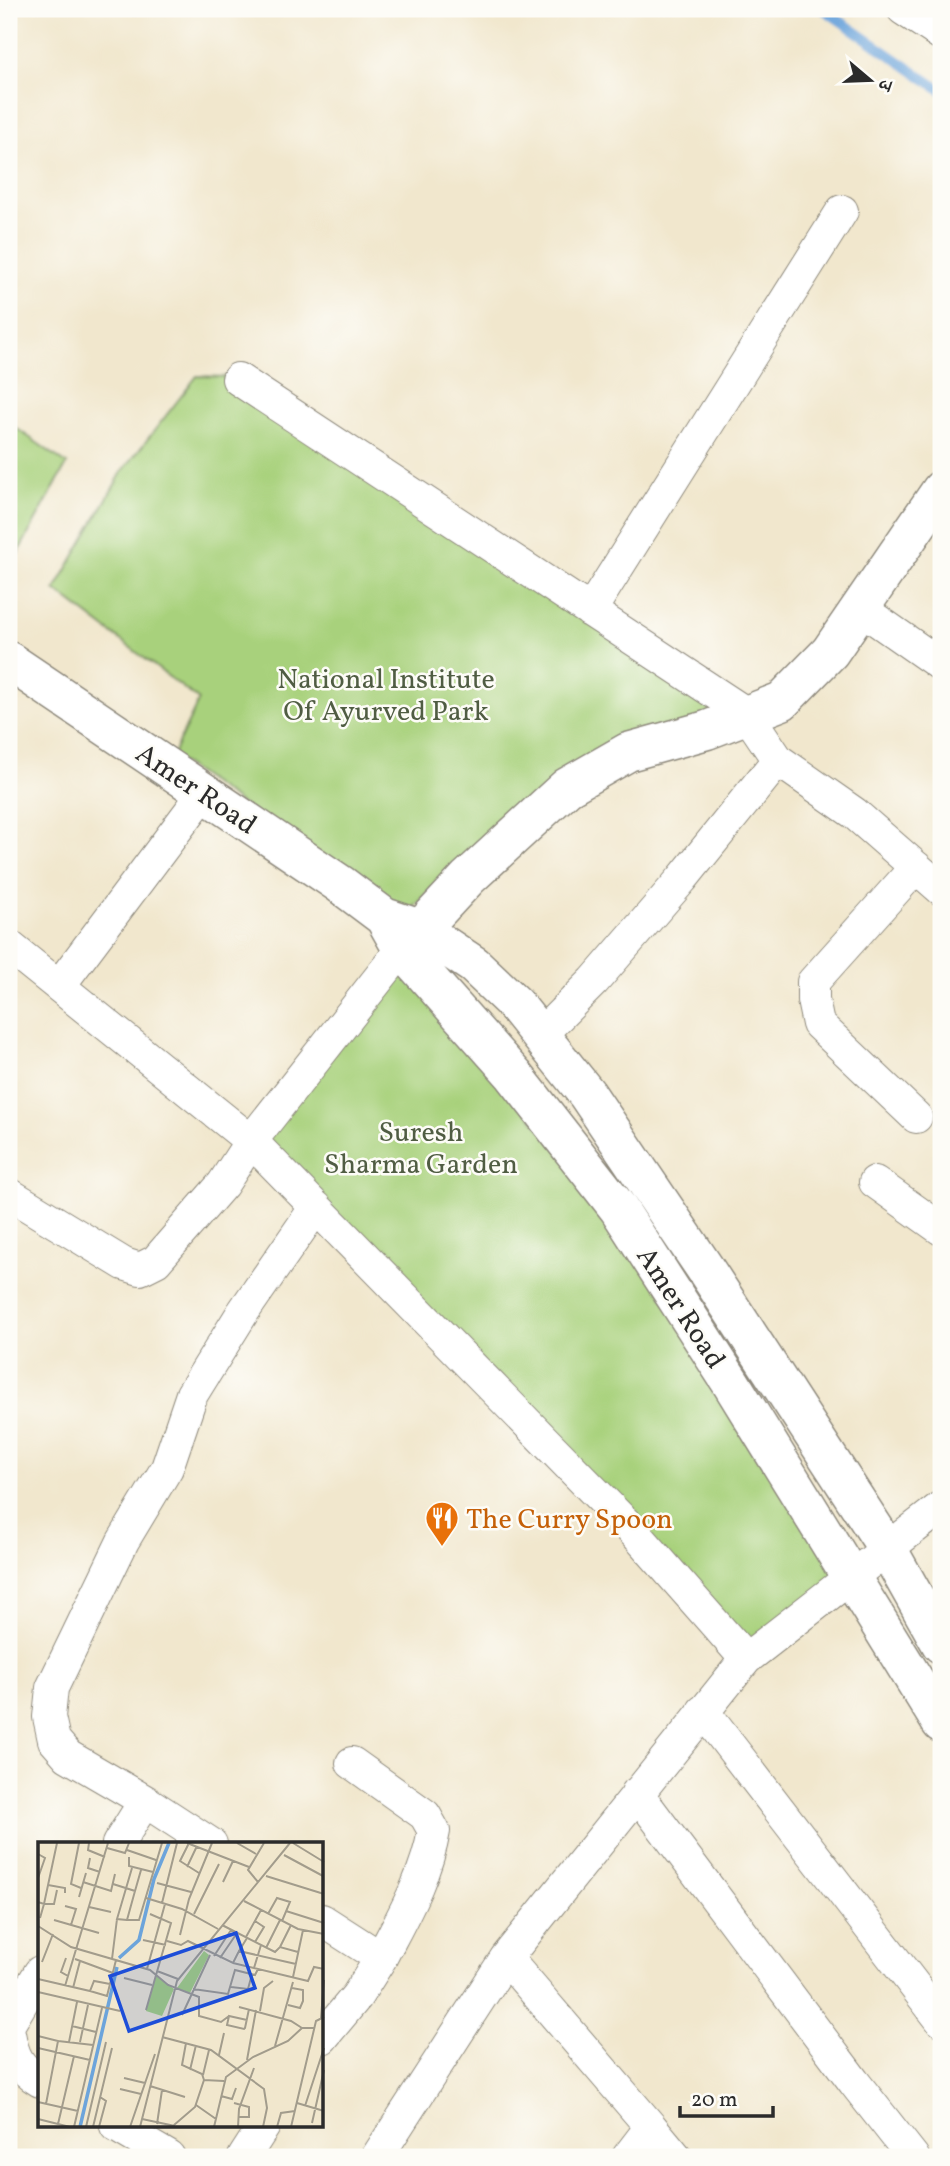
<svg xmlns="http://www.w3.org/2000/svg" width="950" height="2166" viewBox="0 0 950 2166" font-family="Vollkorn,'Noto Serif Devanagari',serif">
<rect width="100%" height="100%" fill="#fdfcf7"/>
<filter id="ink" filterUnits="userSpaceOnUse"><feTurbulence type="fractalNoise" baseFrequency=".0143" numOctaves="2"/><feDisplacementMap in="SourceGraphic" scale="14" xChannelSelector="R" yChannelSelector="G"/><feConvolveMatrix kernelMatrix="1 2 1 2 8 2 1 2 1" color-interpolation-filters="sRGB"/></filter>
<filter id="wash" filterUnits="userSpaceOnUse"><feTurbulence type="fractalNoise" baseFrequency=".00686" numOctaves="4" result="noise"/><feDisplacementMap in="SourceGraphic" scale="28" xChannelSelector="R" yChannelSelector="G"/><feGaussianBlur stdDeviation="1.57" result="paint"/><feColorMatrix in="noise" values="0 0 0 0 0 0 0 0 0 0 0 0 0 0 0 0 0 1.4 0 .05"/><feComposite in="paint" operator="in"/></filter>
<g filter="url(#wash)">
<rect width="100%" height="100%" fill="#f1e7cd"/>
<path fill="#a8d17c" stroke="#6a7e54" stroke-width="2" d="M 197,376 L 227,377 L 721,712 L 452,867 L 405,917 L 172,756 L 199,700 L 55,590 L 122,472 Z
M 9,423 L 67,464 L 9,569 Z
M 410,968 L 609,1212 L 840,1575 L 750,1645 L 263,1141 L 397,973 Z"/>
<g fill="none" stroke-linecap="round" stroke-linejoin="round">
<path stroke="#6ca4db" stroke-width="10" d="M 823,9 L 941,90"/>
</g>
</g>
<g filter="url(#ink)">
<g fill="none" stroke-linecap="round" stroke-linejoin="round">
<defs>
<path id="street" d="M 903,9 L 941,34
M 238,379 L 747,714 L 778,760 L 854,813 L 941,889
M 861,609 L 941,665
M 590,611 L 842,211
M 9,946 L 251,1141 L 636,1534 L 746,1659
M 59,986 L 204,793
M 540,1035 L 594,981 L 682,879 L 778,760
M 916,1117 L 818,1024 L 813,1000 L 813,982 L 916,867
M 875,1182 L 941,1229
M 9,1194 L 124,1264 L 140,1269 L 156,1261 L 223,1184 L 251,1141 L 402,949
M 703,1711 L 941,2020
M 352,1763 L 425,1815 L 434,1831 C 426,1877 402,1917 381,1958
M 637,1793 L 854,2082 L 913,2157
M 118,1844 L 145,1801
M 211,1844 L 145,1801 L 68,1756 L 54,1740 L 49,1717 L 52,1688 L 123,1541 L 167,1468 L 192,1394 L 243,1312 L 316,1207
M 322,1920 L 381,1958 L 357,1996 L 322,2038
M 9,2024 L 40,1972
M 9,2033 C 13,2057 19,2068 40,2081
M 116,2126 L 169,2157
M 651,2127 L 506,1958 L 746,1659 L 941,1507
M 244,2157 L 264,2126
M 377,2157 L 506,1958
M 628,2157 L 651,2127 L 676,2157"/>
<path id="secondary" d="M 9,661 L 340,884 L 384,917 L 420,929 L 474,965 L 514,1003 L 587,1094 L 704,1267 L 887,1548 L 941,1644
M 384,917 L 402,949 L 514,1075 L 618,1208 L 731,1383 L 941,1723
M 404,947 L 468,878 L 567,787 L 628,752 L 707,730 L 782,701 L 830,652 L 941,490"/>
</defs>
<use href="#street" stroke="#8e897c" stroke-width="34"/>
<use href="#secondary" stroke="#8e897c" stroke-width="41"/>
<use href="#street" stroke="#fff" stroke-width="32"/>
<use href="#secondary" stroke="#fff" stroke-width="38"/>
</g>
</g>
<defs>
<symbol id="restaurant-pin" viewBox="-11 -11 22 30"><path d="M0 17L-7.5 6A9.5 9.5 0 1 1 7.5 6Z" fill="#e8710a" stroke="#fdfcf7"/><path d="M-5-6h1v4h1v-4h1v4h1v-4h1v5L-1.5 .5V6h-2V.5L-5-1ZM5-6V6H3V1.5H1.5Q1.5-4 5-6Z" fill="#fff"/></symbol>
</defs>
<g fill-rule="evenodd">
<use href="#restaurant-pin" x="423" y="1499" width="38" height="52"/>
</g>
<g text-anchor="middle" stroke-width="5" stroke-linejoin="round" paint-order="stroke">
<g font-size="28" fill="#505d43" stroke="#fdfcf7">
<text x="386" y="688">National Institute<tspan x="386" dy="32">Of Ayurved Park</tspan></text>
<text x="421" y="1141">Suresh<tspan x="421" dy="32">Sharma Garden</tspan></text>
</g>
<g font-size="28" fill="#2b2b2b" stroke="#fdfcf7">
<text transform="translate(197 788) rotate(34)" y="10">Amer Road</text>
<text transform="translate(682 1307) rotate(57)" y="10">Amer Road</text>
</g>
<g font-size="28" fill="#c56008" stroke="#fdfcf7" text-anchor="start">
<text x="466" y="1528">The Curry Spoon</text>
</g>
</g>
<g transform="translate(38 1842)">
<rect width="285" height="285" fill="#f1e7cd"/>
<path d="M 166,109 L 171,113 L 152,151 L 139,146 ZM 118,133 L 136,147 L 124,174 L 108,169 Z" fill="#a8d17c"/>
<path fill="none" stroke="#6ca4db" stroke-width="3.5" d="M 81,116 L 101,98 L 116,37 L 131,1M 42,285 L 79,125"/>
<path fill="none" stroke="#a29c8c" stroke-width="2" d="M 41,1 L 33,42 L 43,46M 51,1 L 50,8 L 67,15M 149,1 L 211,25M 151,1 L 142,19 L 161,31M 199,1 L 218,12M 255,1 L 286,20M 69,6 L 87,11 L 91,1M 89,8 L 118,18M 0,12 L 7,16 L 0,36M 246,13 L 285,34M 91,15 L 91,24 L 115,30M 52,16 L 50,26 L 62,30M 149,25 L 159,4M 228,34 L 286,52M 45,40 L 73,49 L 77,32M 185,40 L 195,19M 220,40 L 210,28 L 226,1M 119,41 L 153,50M 75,42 L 97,49 L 89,78 L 101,78 L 124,1M 10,43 L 27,46 L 27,51M 97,49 L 103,28M 41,55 L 48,31M 108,56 L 144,67 L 180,87M 206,59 L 260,87 L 286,92M 0,60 L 6,62 L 19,1M 124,61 L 139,1M 27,64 L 38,67 L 33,83M 51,65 L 73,70M 248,69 L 286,81M 156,72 L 181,22M 230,72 L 239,56 L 252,60 L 244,79M 2,76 L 6,62 L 16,62 L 19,48M 16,78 L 61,91M 89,78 L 79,77 L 94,26M 217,79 L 226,85 L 217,100M 184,83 L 237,110 L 242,105 L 260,110M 0,84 L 33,105 L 112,128 L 130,143 L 161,155 L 161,174 L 183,180 L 191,174M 142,93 L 151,57 L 174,1M 208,95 L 223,68M 209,96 L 201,109 L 258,122M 105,98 L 128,103M 129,99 L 143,103 L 150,99 L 195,121 L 201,109M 242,105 L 253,83M 228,106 L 242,78M 176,114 L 193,88M 28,116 L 23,130 L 30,134M 182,116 L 199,91M 37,117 L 75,131M 74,117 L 79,77M 4,120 L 15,92M 195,121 L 270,139 L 276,125 L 286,127M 216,126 L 223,103M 109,127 L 127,62M 119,129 L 140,137M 255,135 L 265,88M 86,136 L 114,143M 0,137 L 52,149 L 56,139 L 72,142M 27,144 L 70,1M 193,145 L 210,147 L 214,132M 35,146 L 42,119M 155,147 L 190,152 L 197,128 L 217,133 L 220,127M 52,149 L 69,154 L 78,118M 0,150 L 82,169M 250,163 L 262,166 L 265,159 L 265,148 L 254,146M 201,165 L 253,179 L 264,186M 108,168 L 133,81 L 112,72M 222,169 L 226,146 L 235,139M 144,173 L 172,113M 283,176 L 286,138M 209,178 L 191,174 L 189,183 L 206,187 L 207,186 L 211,167M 34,184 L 58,190M 0,194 L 20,199 L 8,262M 124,195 L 173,208 L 226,247 L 229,266 L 225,285M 20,199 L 55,203M 31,200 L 39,160M 42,200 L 50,163M 148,201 L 144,223 L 164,232 L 166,238M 237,204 L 255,140M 0,206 L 52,218M 181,213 L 186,191M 209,218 L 218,168M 152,228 L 158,203M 165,233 L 171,208M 86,236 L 107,241M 112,244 L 147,255M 82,247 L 103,252M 183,254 L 194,257 L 198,246M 0,260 L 40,269M 196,261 L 211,265 L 211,275 L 201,275M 259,261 L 286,269M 158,263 L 178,277M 267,264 L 286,206M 0,277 L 32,285M 104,277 L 137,284M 274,281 L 286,228M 20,282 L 36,214M 119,282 L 124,248M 136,283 L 157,265 L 166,238 L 186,239M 36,285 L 64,166M 48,285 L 68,200M 55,285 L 74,206M 61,285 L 68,259 L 62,255M 92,285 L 117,212M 102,285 L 139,139 L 252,1M 176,285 L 188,235 L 215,215 L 250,199 L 264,186 L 276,186M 200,285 L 201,267 L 216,226M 239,285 L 243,271 L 257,269M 253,285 L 278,179 L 286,175"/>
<path fill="#1d4ed8" fill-opacity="0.15" stroke="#1d4ed8" stroke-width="3.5" d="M 198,91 L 217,146 L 91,189 L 72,134 Z"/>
<rect width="285" height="285" fill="none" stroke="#2b2b2b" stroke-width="3.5"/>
</g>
<rect width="950" height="2166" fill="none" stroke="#fdfcf7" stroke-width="35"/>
<g transform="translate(870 80) rotate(109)" stroke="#fdfcf7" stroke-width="5" paint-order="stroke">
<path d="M0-5L12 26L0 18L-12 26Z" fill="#2b2b2b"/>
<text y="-10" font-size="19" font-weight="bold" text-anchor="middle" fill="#2b2b2b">उ</text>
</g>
<path d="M680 2106v10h93v-10" fill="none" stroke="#2b2b2b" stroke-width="3.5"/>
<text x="691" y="2106" font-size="21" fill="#2b2b2b" stroke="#fdfcf7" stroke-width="5" paint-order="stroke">20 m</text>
</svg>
